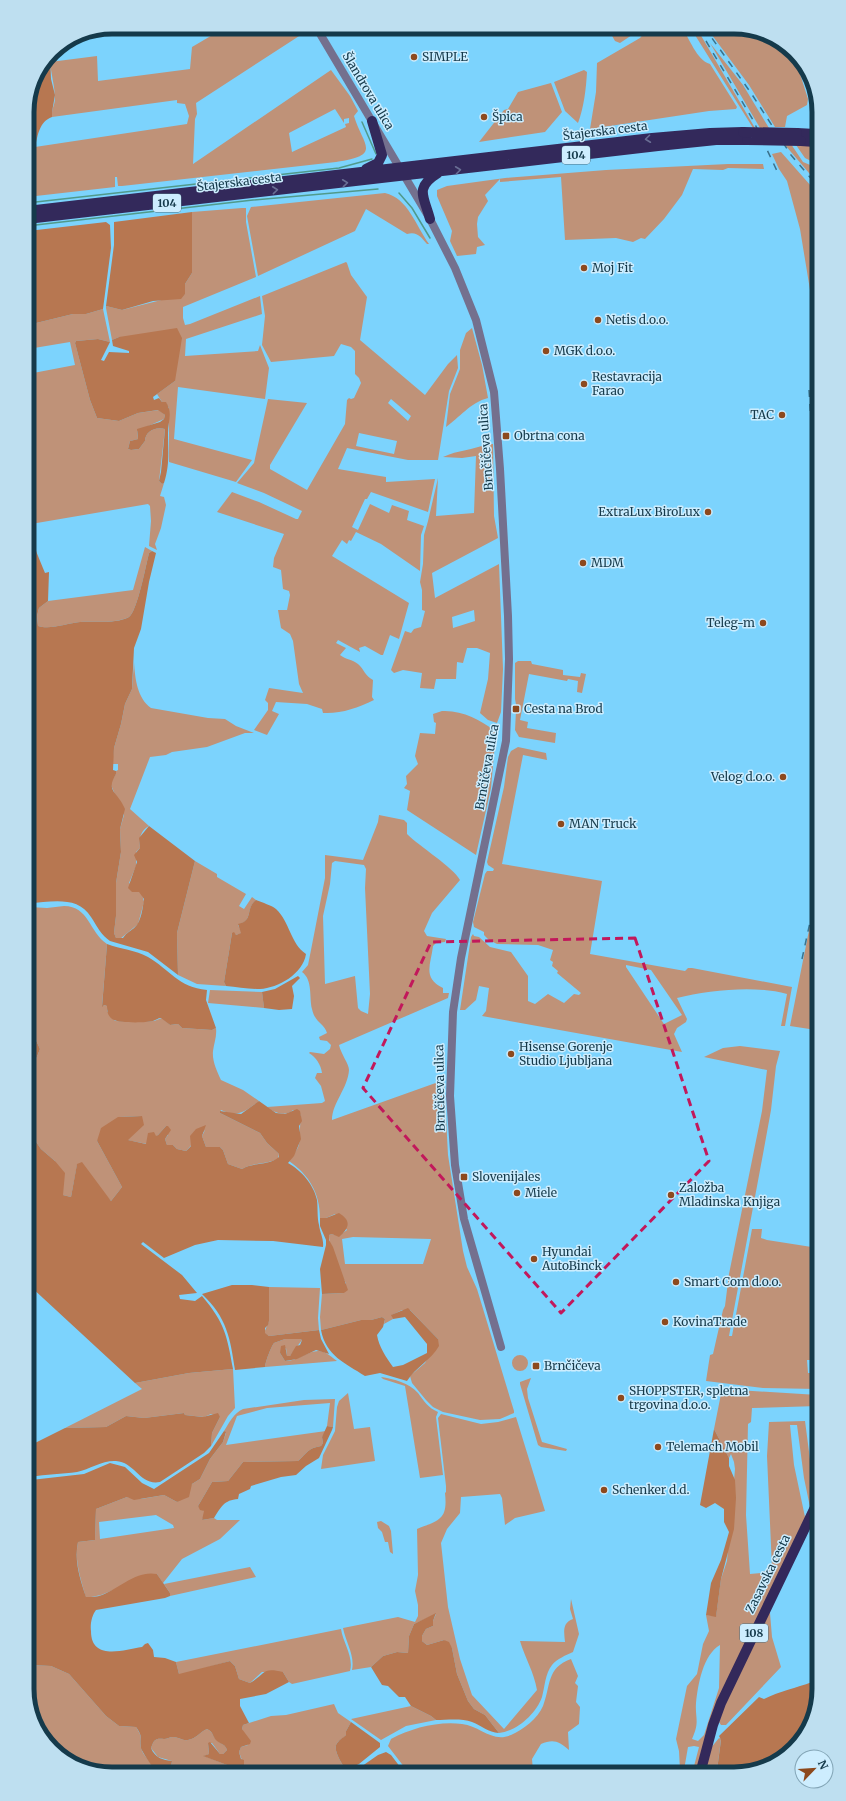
<svg xmlns="http://www.w3.org/2000/svg" width="846" height="1801" viewBox="0 0 846 1801" font-family="Merriweather,serif">
<rect width="100%" height="100%" fill="#7cd3fd"/>
<path fill="#bf9278" fill-rule="evenodd" d="M 226,27 L 309,27 L 310,29 L 196,103 L 197,114 L 195,119 L 193,164 L 331,70 L 350,96 L 358,111 L 354,116 C 363,146 383,155 336,162 L 122,186 L 118,186 L 117,177 L 115,177 L 115,187 L 27,197 L 27,152 L 33,150 L 35,147 L 187,124 L 189,116 L 185,104 L 177,103 L 177,100 L 52,117 C 51,110 55,105 55,98 C 55,88 51,73 50,62 L 97,56 L 98,81 L 190,69 L 192,47 ZM 335,109 L 344,123 L 344,119 L 349,118 L 349,123 L 345,124 L 346,127 L 292,152 L 289,133 Z
M 607,27 L 641,27 L 635,33 L 620,43 L 615,41 Z
M 649,27 L 681,27 C 690,38 696,60 710,64 L 737,107 L 736,109 L 709,111 L 590,129 L 596,92 L 597,63 L 640,38 Z
M 690,27 L 696,27 L 755,128 L 753,128 Z
M 706,27 L 740,27 L 786,45 L 795,58 L 808,99 L 807,105 L 787,116 L 785,127 L 775,127 L 749,85 Z
M 710,43 L 743,85 L 769,128 L 760,128 Z
M 584,70 L 587,72 C 586,89 584,107 578,123 L 565,111 L 554,82 Z
M 551,83 L 562,112 L 545,132 L 479,142 L 504,110 L 508,109 L 518,92 Z
M 791,144 L 803,162 L 815,167 L 815,180 L 785,145 Z
M 796,145 L 815,145 L 815,163 L 805,158 Z
M 781,152 L 811,186 L 815,199 L 815,345 L 812,302 L 800,229 L 787,181 L 779,169 L 772,154 Z
M 728,164 L 763,164 L 764,169 L 728,168 L 723,170 L 693,169 L 682,195 L 664,219 L 645,239 L 641,238 L 633,242 L 616,238 L 565,240 L 561,177 L 500,182 L 500,179 L 485,195 L 488,201 L 478,217 L 477,224 L 478,237 L 485,245 L 477,247 L 476,254 L 457,256 L 450,241 L 452,231 L 437,196 L 437,190 L 447,186 L 505,178 L 606,170 Z
M 385,193 C 408,198 416,226 429,244 L 427,244 C 421,237 417,231 407,234 L 366,209 L 355,231 L 258,276 L 247,216 L 251,207 Z
M 242,208 L 246,208 L 246,222 L 256,277 L 183,307 L 183,318 L 185,325 L 190,324 L 260,296 L 262,314 L 186,339 L 185,356 L 258,351 L 260,345 L 269,368 L 265,399 L 178,387 L 174,439 L 252,460 L 236,482 L 169,462 L 169,408 L 166,403 L 162,402 L 157,394 L 175,381 L 119,337 L 112,340 L 106,308 L 106,306 L 122,310 L 185,294 L 185,284 L 192,273 L 192,212 Z
M 346,262 L 347,263 L 351,275 L 367,297 L 360,340 L 425,395 L 448,364 L 457,355 L 458,368 L 449,391 L 438,460 L 408,460 L 347,448 L 338,469 L 386,477 L 386,482 L 435,479 L 428,512 L 371,492 L 367,499 L 365,499 L 352,527 L 358,530 L 370,504 L 389,513 L 392,505 L 409,511 L 407,520 L 424,526 L 421,535 L 420,571 L 381,544 L 356,532 L 351,541 L 349,540 L 347,544 L 342,540 L 332,556 L 409,603 L 399,639 L 390,635 L 383,655 L 381,655 L 365,646 L 359,648 L 360,652 L 338,640 L 336,643 L 346,648 L 340,655 C 346,660 352,659 358,664 C 364,669 365,676 373,680 L 372,697 L 374,700 C 357,708 341,714 323,713 L 322,709 L 307,704 L 276,702 L 272,711 L 279,714 L 267,735 L 254,730 L 268,710 L 268,703 L 265,700 L 269,688 L 303,693 L 299,684 L 293,641 L 290,634 L 281,628 L 278,610 L 287,610 L 290,595 L 289,591 L 283,589 L 281,570 L 273,567 L 274,558 L 284,534 L 217,512 L 232,492 L 259,502 L 296,519 L 298,519 L 302,511 L 264,493 L 237,483 L 254,463 L 268,399 L 307,403 L 270,465 L 270,469 L 307,490 L 345,424 L 347,400 L 349,398 L 351,399 L 354,398 L 361,383 L 359,378 L 355,374 L 355,351 L 351,347 L 341,344 L 334,356 L 271,362 L 262,345 L 265,316 L 262,296 ZM 391,399 L 411,416 L 408,421 L 388,403 ZM 359,433 L 397,441 L 394,454 L 356,446 Z
M 103,309 L 110,342 L 98,339 L 76,341 L 75,343 L 90,400 L 97,418 L 119,421 L 138,413 L 159,410 L 165,415 L 164,419 L 137,431 L 138,439 L 130,441 L 128,449 L 131,450 L 139,449 L 145,441 C 145,431 156,426 165,429 L 159,481 L 162,484 L 164,483 L 160,496 L 164,497 L 166,505 L 161,528 L 155,544 L 157,550 L 149,546 L 151,521 L 150,506 L 148,504 L 31,524 L 28,506 L 28,374 L 75,365 L 70,342 L 28,349 L 28,325 L 73,314 L 86,314 Z
M 472,328 L 482,365 L 488,398 C 471,402 459,418 446,427 L 450,394 L 460,369 L 460,350 L 466,333 Z
M 487,444 L 493,444 L 494,516 L 498,538 L 432,573 L 435,598 L 499,564 L 503,669 L 501,712 L 497,723 L 488,720 L 480,713 L 488,679 L 490,653 L 477,648 L 467,648 L 463,663 L 457,662 L 456,679 L 436,679 L 434,689 L 420,688 L 422,673 L 403,670 L 394,673 L 391,670 L 405,631 L 411,633 L 414,629 L 421,627 L 425,611 L 422,610 L 422,590 L 420,582 L 423,564 L 424,535 L 428,521 L 438,478 L 436,516 L 474,513 L 476,456 L 462,458 L 443,457 C 458,450 473,450 487,444 ZM 474,610 L 475,621 L 453,628 L 452,617 Z
M 145,547 L 152,551 L 149,553 C 146,565 137,612 129,617 C 115,624 95,621 80,622 C 67,623 51,630 38,626 L 37,616 L 39,608 L 48,601 L 133,590 Z
M 518,661 L 531,661 L 532,664 L 563,670 L 563,675 L 580,677 L 581,673 L 586,674 L 582,693 L 577,692 L 578,681 L 568,679 L 567,681 L 529,674 L 520,720 L 528,722 L 527,728 L 556,733 L 555,743 L 519,737 L 515,730 L 516,711 L 517,710 L 515,699 L 515,663 Z
M 134,662 C 135,678 137,698 151,708 L 208,718 L 225,719 L 236,726 L 254,733 L 245,733 L 207,747 L 172,752 L 166,755 L 150,757 L 130,809 L 149,826 C 140,831 139,839 140,848 L 136,852 L 136,866 L 129,883 L 142,894 L 144,902 L 138,924 L 120,939 L 116,938 L 114,933 L 116,916 L 116,883 L 121,852 L 120,829 L 124,815 L 111,785 L 111,781 L 116,774 L 116,771 L 118,770 L 118,764 L 112,764 L 114,748 L 121,724 L 125,704 L 132,689 Z
M 442,711 C 463,710 479,720 496,731 L 491,788 L 476,855 L 407,810 L 410,791 L 404,788 L 407,784 L 406,776 L 418,764 L 415,756 L 420,733 L 435,734 L 436,723 L 434,722 L 433,714 Z
M 518,747 L 546,753 L 547,760 L 523,755 L 502,864 L 602,881 L 590,954 L 685,971 L 688,968 L 692,968 L 792,987 L 785,1026 L 781,1026 L 787,994 C 756,985 709,990 677,998 L 687,1019 L 686,1022 L 677,1028 L 674,1034 L 682,1052 L 482,1016 L 486,1011 L 489,988 L 479,986 L 476,1000 L 465,1010 L 460,1010 L 471,937 L 473,934 L 474,936 L 479,937 L 490,947 L 511,952 L 528,976 L 528,1001 L 535,1004 L 548,994 L 564,1003 L 574,994 L 579,995 L 581,993 L 557,973 L 558,971 L 552,966 L 553,962 L 550,960 L 553,950 L 538,945 L 497,944 L 489,940 L 484,935 L 484,932 L 474,927 L 473,922 L 485,874 L 487,871 L 493,871 L 494,869 L 488,865 L 487,862 L 504,787 L 508,757 L 511,751 ZM 626,965 L 651,970 L 682,1015 L 664,1024 L 626,967 Z
M 379,815 L 404,820 L 407,823 L 407,834 C 420,847 453,867 460,880 L 432,913 L 424,931 L 427,936 L 446,939 L 445,942 L 436,943 L 433,946 C 431,964 422,978 443,988 L 443,993 L 449,993 L 448,998 L 339,1045 C 341,1054 349,1064 349,1070 C 348,1088 332,1103 332,1120 L 444,1080 L 448,1155 L 463,1251 L 467,1267 L 477,1289 L 514,1411 L 514,1413 L 500,1419 L 480,1420 L 443,1412 L 433,1407 L 426,1400 L 412,1383 L 410,1376 L 425,1363 L 438,1339 L 410,1310 L 402,1310 L 392,1315 L 393,1319 L 384,1324 L 385,1319 L 382,1317 L 371,1320 L 361,1320 L 321,1330 L 320,1317 L 322,1294 L 344,1293 L 346,1283 C 341,1276 328,1243 329,1235 L 332,1234 L 339,1236 L 347,1230 L 335,1214 L 326,1218 L 320,1218 C 320,1193 309,1175 289,1161 C 300,1146 300,1146 300,1128 C 300,1123 301,1120 301,1115 L 293,1110 C 285,1117 275,1113 267,1107 L 322,1103 L 325,1101 L 321,1086 L 315,1078 L 317,1073 L 322,1073 C 321,1065 316,1057 309,1053 L 310,1052 L 324,1054 L 330,1049 L 331,1045 L 327,1041 L 320,1040 L 319,1037 L 327,1033 C 324,1023 315,1023 312,1009 C 309,997 313,980 302,972 L 308,965 L 311,950 L 325,878 L 325,855 L 363,860 L 378,822 ZM 335,861 L 364,865 L 366,869 L 365,888 L 370,994 L 368,1014 L 361,1011 L 358,1008 L 355,976 L 325,984 L 323,916 L 330,884 L 332,863 ZM 353,1237 L 431,1239 L 423,1264 L 345,1264 L 342,1239 Z
M 195,861 L 217,874 L 217,877 L 246,894 L 239,906 L 244,909 L 252,897 L 256,900 C 245,909 254,920 238,925 L 242,933 L 236,935 L 232,933 L 224,982 L 226,986 L 197,984 L 178,975 L 177,933 Z
M 817,890 C 817,913 819,937 817,961 C 815,988 807,1002 816,1030 L 790,1026 Z
M 64,906 C 89,906 89,932 107,944 L 102,1006 L 104,1005 L 107,1006 L 107,1011 L 115,1021 L 140,1022 L 154,1021 L 162,1018 L 170,1025 L 178,1024 L 182,1028 L 212,1030 L 216,1028 C 217,1037 214,1043 213,1051 C 212,1061 217,1071 221,1080 L 243,1090 L 259,1101 C 246,1111 238,1118 221,1110 L 220,1113 L 260,1133 L 267,1143 L 279,1154 L 278,1159 C 267,1164 252,1163 242,1169 L 228,1164 L 223,1150 L 220,1147 L 206,1147 L 202,1136 L 205,1130 L 186,1151 L 177,1149 L 173,1145 L 167,1145 L 165,1139 L 168,1135 L 166,1126 L 158,1135 L 147,1144 L 127,1140 L 142,1116 L 119,1117 L 97,1141 L 122,1187 L 111,1201 L 77,1165 L 71,1197 L 63,1195 L 55,1161 L 41,1149 L 30,1133 L 30,1074 L 40,1049 L 30,1027 L 29,907 L 47,908 Z
M 210,990 L 262,992 L 264,1008 L 208,1003 Z
M 740,1046 L 780,1051 L 776,1066 L 771,1110 L 763,1154 L 729,1336 L 732,1336 L 752,1229 L 762,1229 L 761,1238 L 767,1240 L 818,1248 C 818,1267 820,1288 818,1307 C 817,1315 810,1319 812,1327 L 818,1327 L 818,1360 L 807,1360 L 808,1373 L 818,1373 L 818,1389 L 763,1388 L 706,1381 L 710,1355 L 713,1354 L 723,1310 L 725,1306 L 729,1274 L 762,1111 L 767,1070 L 704,1057 L 723,1048 Z
M 269,1287 L 320,1288 L 318,1318 L 319,1330 L 269,1336 L 264,1333 L 269,1321 Z
M 285,1339 L 300,1339 L 302,1340 L 290,1356 L 287,1356 L 286,1348 L 280,1353 L 285,1361 C 300,1362 314,1343 329,1355 C 332,1357 334,1359 337,1361 L 265,1367 C 265,1363 271,1347 274,1343 Z
M512 1363a8 8 0 1 1 16 0a8 8 0 1 1-16 0Z
M 233,1369 L 235,1408 L 228,1416 L 211,1446 L 212,1433 L 220,1417 L 211,1414 L 204,1417 L 185,1415 L 184,1413 L 144,1418 L 126,1416 L 106,1427 L 65,1428 L 142,1389 L 135,1383 L 189,1373 Z
M 381,1377 C 394,1379 409,1383 418,1393 C 424,1401 428,1408 438,1412 L 436,1417 L 443,1475 L 420,1478 L 405,1386 L 383,1379 Z
M 531,1378 L 527,1389 L 528,1398 L 542,1442 L 567,1449 L 566,1451 L 541,1447 L 538,1445 L 520,1384 L 520,1382 Z
M 722,1389 L 818,1395 L 818,1406 L 752,1408 L 751,1422 L 748,1424 L 746,1515 L 750,1574 L 761,1573 L 772,1568 L 767,1456 L 769,1422 L 805,1421 L 814,1490 L 818,1488 L 818,1495 L 738,1658 L 697,1770 L 693,1770 L 699,1747 L 694,1746 L 688,1747 L 684,1770 L 680,1770 L 679,1751 L 676,1739 L 687,1686 L 697,1674 L 703,1644 L 709,1631 L 706,1615 L 716,1616 L 721,1579 L 727,1561 L 735,1469 L 734,1462 L 731,1454 L 729,1458 L 714,1429 ZM 790,1425 L 797,1425 L 804,1478 L 810,1507 L 805,1517 L 794,1465 ZM 720,1645 L 719,1688 L 704,1735 L 698,1741 L 692,1739 C 700,1721 695,1719 696,1703 C 698,1684 703,1655 720,1645 Z
M 348,1393 L 354,1429 L 370,1427 L 375,1461 L 321,1469 L 323,1455 L 335,1431 L 337,1407 L 339,1401 Z
M 335,1399 L 333,1427 L 327,1426 L 330,1403 L 267,1408 L 237,1416 L 226,1445 L 326,1431 L 322,1437 L 323,1443 L 321,1446 C 308,1448 307,1453 298,1461 L 243,1462 L 228,1481 L 212,1482 L 198,1506 L 204,1511 L 204,1515 L 202,1520 L 214,1518 L 217,1520 L 240,1520 L 220,1539 L 182,1559 L 163,1583 L 157,1574 L 153,1574 L 101,1595 L 86,1598 C 81,1579 74,1562 78,1542 L 95,1540 L 96,1509 L 127,1497 L 141,1499 L 164,1495 L 177,1502 L 192,1484 L 200,1479 L 210,1459 L 223,1442 L 226,1433 L 224,1431 C 229,1423 234,1413 243,1409 L 304,1400 ZM 156,1515 L 173,1525 L 174,1528 L 100,1539 L 99,1522 Z
M 441,1414 L 481,1424 L 498,1422 L 516,1417 L 545,1511 L 515,1518 L 505,1525 L 502,1498 L 500,1494 L 461,1497 L 460,1513 L 447,1529 L 441,1543 L 448,1607 L 460,1659 L 472,1695 L 504,1729 L 537,1690 C 534,1672 525,1658 520,1641 L 565,1642 C 564,1632 562,1623 573,1619 L 570,1609 L 571,1599 L 579,1634 L 573,1652 C 566,1655 557,1659 552,1665 C 545,1674 545,1686 542,1697 C 536,1714 517,1731 499,1733 L 485,1715 L 474,1709 L 468,1701 L 457,1674 L 452,1648 L 444,1640 L 427,1645 L 422,1641 L 422,1636 L 426,1629 L 433,1626 L 433,1621 L 436,1614 L 414,1624 L 409,1636 L 408,1653 L 397,1652 L 383,1656 L 371,1667 L 352,1670 C 355,1655 346,1643 343,1628 L 398,1617 L 415,1622 L 418,1616 L 418,1605 L 415,1591 L 418,1575 L 417,1529 C 439,1520 448,1520 445,1493 L 446,1492 L 446,1486 L 438,1418 Z
M 381,1521 L 389,1526 L 391,1531 L 393,1554 L 390,1552 L 388,1542 L 385,1542 L 382,1532 L 378,1528 L 377,1522 Z
M 250,1567 L 256,1577 L 170,1596 L 170,1593 L 164,1584 Z
M 768,1613 L 770,1613 L 772,1637 L 781,1667 L 726,1725 L 721,1725 L 719,1722 L 729,1692 Z
M 341,1629 C 343,1643 354,1657 350,1671 L 292,1684 L 289,1682 L 283,1672 L 262,1672 L 250,1683 L 239,1679 L 235,1666 L 230,1661 L 184,1674 L 179,1674 L 176,1662 Z
M 571,1659 L 578,1676 L 575,1683 L 578,1686 L 576,1702 L 580,1707 L 579,1724 L 568,1732 L 569,1750 C 559,1741 553,1739 541,1744 L 532,1759 L 533,1771 L 408,1772 L 388,1746 L 391,1739 C 412,1728 438,1721 462,1724 C 480,1726 492,1743 511,1735 C 523,1730 538,1718 543,1706 C 551,1686 546,1668 571,1659 Z
M 31,1665 L 51,1666 L 69,1674 L 106,1716 L 119,1726 L 136,1727 C 144,1740 139,1736 141,1748 C 143,1757 155,1764 154,1773 L 106,1774 L 60,1756 L 32,1717 Z
M 334,1704 L 338,1713 L 351,1722 L 346,1731 L 346,1735 C 344,1738 340,1739 338,1742 C 331,1748 342,1764 346,1770 L 343,1771 L 170,1773 L 172,1761 L 158,1757 L 151,1748 C 154,1740 155,1738 164,1739 C 167,1739 170,1737 173,1737 C 178,1737 183,1741 188,1740 C 196,1739 200,1732 207,1729 C 214,1732 212,1737 218,1741 C 222,1745 225,1744 227,1750 L 223,1754 L 220,1754 L 212,1743 L 208,1743 L 209,1754 L 204,1756 L 235,1768 L 244,1766 L 239,1752 L 241,1747 L 248,1745 L 242,1729 L 243,1725 L 271,1716 L 286,1715 Z
M 411,1706 L 431,1716 L 436,1720 L 406,1726 L 381,1740 L 351,1719 Z
M 719,1738 L 721,1739 L 717,1770 L 703,1770 L 710,1749 Z"/>
<path fill="#b77751" d="M 50,55 L 51,79 L 55,95 L 52,112 L 52,117 C 39,122 38,135 35,147 L 34,150 L 27,152 L 27,106 L 34,79 Z
M 192,212 L 192,273 L 185,284 L 185,294 L 181,299 L 153,301 L 122,310 L 106,306 L 114,245 L 114,222 Z
M 106,222 L 110,225 L 111,248 L 103,309 L 86,314 L 73,314 L 28,325 L 28,231 Z
M 177,328 L 182,338 L 175,381 L 153,397 L 154,400 L 159,398 L 162,402 L 166,402 C 173,413 168,421 168,433 C 168,451 170,464 164,483 L 162,484 L 159,481 L 161,472 L 165,429 C 156,426 145,431 145,441 L 139,449 L 131,450 L 128,449 L 130,441 L 138,439 L 137,429 L 160,422 L 164,419 L 165,415 L 158,410 L 138,413 L 119,421 L 97,418 L 90,400 L 75,343 L 76,341 L 98,339 L 110,342 L 101,360 L 104,361 L 109,352 L 129,353 L 129,351 L 113,346 L 112,340 L 119,337 Z
M 28,506 C 30,515 30,525 31,534 C 34,548 40,560 45,573 L 49,572 L 48,601 L 39,608 L 37,616 L 38,626 C 51,630 67,623 80,622 C 95,621 116,624 129,617 C 137,612 146,565 149,553 L 152,551 L 156,553 L 149,582 L 141,629 L 134,648 L 132,689 L 125,704 L 121,724 L 114,748 L 113,770 L 116,771 L 116,774 C 105,792 118,791 125,809 L 120,829 L 121,852 L 116,883 L 116,916 L 114,933 L 116,938 L 123,938 C 127,932 131,931 135,927 C 141,922 143,907 144,899 L 139,892 L 132,892 L 128,888 L 137,862 L 134,855 L 140,848 L 139,838 L 149,826 L 195,861 L 177,933 L 178,975 L 148,952 L 110,941 C 101,935 97,926 91,917 C 78,895 51,902 29,903 Z
M 256,900 C 263,903 271,905 276,909 C 290,922 290,943 306,954 C 303,974 278,988 260,989 C 249,989 237,987 226,986 L 224,982 L 232,933 L 234,932 L 236,935 L 241,933 L 238,924 C 254,921 245,908 256,900 Z
M 107,944 C 120,949 136,950 148,957 C 170,970 178,987 207,990 L 206,1000 L 216,1028 L 212,1030 L 182,1028 L 178,1024 L 170,1025 L 161,1018 C 158,1018 156,1020 153,1021 C 146,1023 119,1023 114,1020 C 108,1017 107,1012 107,1006 L 104,1005 L 102,1007 Z
M 298,976 L 300,978 L 292,986 L 294,996 L 292,1009 L 279,1010 L 264,1008 L 262,992 L 275,989 Z
M 30,1027 L 40,1049 L 30,1074 Z
M 259,1101 L 276,1113 L 285,1114 L 297,1109 L 300,1111 L 302,1121 L 299,1126 L 301,1139 L 294,1156 L 288,1163 C 301,1170 314,1185 317,1200 C 318,1208 317,1217 319,1225 C 320,1233 324,1239 323,1247 L 273,1241 L 218,1240 L 195,1245 L 164,1258 L 143,1242 L 141,1244 L 182,1275 L 197,1293 L 179,1295 L 180,1299 L 195,1301 L 202,1296 C 225,1323 227,1336 233,1369 L 189,1373 L 135,1383 L 30,1286 L 30,1133 L 41,1149 L 55,1161 L 65,1173 L 63,1195 L 71,1197 L 77,1164 L 82,1162 L 111,1201 L 122,1187 L 97,1141 L 101,1128 L 118,1117 L 142,1116 L 144,1125 L 128,1140 L 146,1144 L 148,1133 L 154,1132 L 156,1136 L 158,1135 L 166,1126 L 168,1126 L 171,1130 L 165,1139 L 167,1145 L 173,1145 L 177,1149 L 186,1151 L 191,1146 L 190,1136 L 196,1129 L 206,1125 L 202,1136 L 206,1147 L 220,1147 L 223,1150 L 228,1164 L 242,1169 C 253,1162 269,1166 279,1157 L 279,1154 L 267,1143 L 260,1133 L 220,1113 L 220,1111 L 241,1114 Z
M 339,1213 C 352,1221 349,1228 339,1237 L 332,1234 L 329,1235 L 329,1240 L 333,1247 L 348,1290 L 344,1293 L 322,1294 L 320,1269 L 326,1245 L 326,1240 L 320,1226 L 320,1218 L 326,1218 Z
M 232,1285 L 252,1285 L 269,1287 L 269,1321 L 268,1325 L 265,1328 L 265,1333 L 269,1336 L 319,1330 L 321,1339 L 329,1354 L 316,1350 L 297,1359 L 285,1361 L 280,1353 L 281,1346 L 285,1345 L 287,1356 L 290,1356 L 296,1346 L 300,1345 L 302,1340 L 300,1339 L 285,1339 L 274,1343 C 271,1347 265,1363 265,1367 L 235,1370 C 230,1337 227,1318 202,1294 Z
M 408,1308 L 438,1339 L 439,1346 C 431,1360 416,1367 407,1381 L 380,1373 L 365,1376 C 345,1363 326,1356 321,1330 L 361,1320 L 371,1320 L 382,1317 L 385,1319 L 383,1327 L 377,1335 C 379,1347 386,1357 393,1367 L 403,1365 L 427,1353 L 427,1344 L 405,1317 L 393,1319 L 391,1315 Z
M 184,1413 L 185,1415 L 203,1417 L 218,1413 L 220,1417 L 212,1433 L 211,1446 L 204,1453 L 160,1482 C 140,1486 135,1462 116,1461 C 103,1460 90,1469 77,1472 C 62,1474 46,1474 31,1477 L 31,1445 L 65,1428 L 106,1427 L 126,1416 L 144,1418 Z
M 327,1426 L 333,1427 L 332,1430 L 319,1458 L 306,1466 L 296,1475 L 281,1477 L 251,1486 L 250,1489 L 239,1494 L 238,1499 C 224,1500 221,1507 214,1518 L 202,1520 L 204,1511 L 200,1510 L 198,1506 L 212,1482 L 228,1481 L 243,1462 L 298,1461 C 307,1453 308,1448 321,1446 L 323,1443 L 322,1437 Z
M 714,1429 L 729,1458 L 729,1466 L 735,1480 L 736,1498 L 734,1529 L 721,1579 L 716,1617 L 706,1615 L 711,1583 L 721,1560 L 729,1532 L 724,1522 L 724,1509 L 715,1503 L 706,1508 L 700,1505 Z
M 224,1431 L 226,1432 L 223,1442 L 210,1459 L 200,1479 L 192,1484 L 189,1497 L 177,1502 L 164,1495 L 134,1500 L 127,1497 L 96,1509 L 95,1540 L 78,1542 C 74,1561 80,1579 86,1597 C 91,1597 97,1597 102,1595 C 120,1588 136,1570 157,1574 L 170,1593 L 170,1596 L 165,1598 L 96,1610 C 92,1615 90,1624 91,1631 C 91,1661 123,1650 142,1647 L 145,1644 L 148,1643 L 153,1650 L 154,1657 L 165,1658 L 176,1662 L 179,1674 L 230,1661 L 235,1666 L 239,1679 L 250,1683 C 266,1674 261,1667 283,1672 L 289,1682 L 266,1694 L 240,1699 L 240,1706 L 249,1723 L 243,1725 L 242,1729 L 251,1741 L 250,1744 L 241,1747 L 239,1752 L 241,1759 L 244,1760 L 244,1766 L 235,1768 L 203,1756 L 209,1754 L 208,1743 L 210,1742 L 220,1754 L 223,1754 L 227,1750 C 225,1744 222,1745 217,1741 C 212,1737 214,1732 207,1729 C 200,1732 196,1739 188,1740 C 183,1741 178,1737 173,1737 C 170,1737 167,1739 164,1739 C 155,1738 154,1740 151,1748 C 155,1758 163,1760 172,1761 L 170,1773 C 166,1773 158,1772 155,1769 C 152,1767 141,1750 141,1748 C 139,1736 144,1739 136,1727 L 119,1726 L 106,1716 L 69,1674 L 51,1666 L 31,1665 L 31,1480 L 84,1474 L 110,1463 L 125,1467 L 142,1483 L 154,1489 L 209,1453 Z
M 436,1613 L 433,1621 L 433,1626 L 426,1629 L 422,1636 L 422,1641 L 427,1645 L 444,1640 L 449,1642 L 452,1648 L 457,1674 L 468,1701 L 474,1709 L 485,1715 L 499,1733 C 488,1732 482,1726 472,1722 C 462,1718 446,1720 436,1720 L 431,1716 L 411,1706 L 405,1697 L 399,1697 L 388,1686 L 382,1685 L 371,1667 L 383,1656 L 397,1652 L 408,1653 L 409,1636 L 414,1624 Z
M 812,1682 L 819,1683 L 819,1689 L 805,1737 L 762,1769 L 717,1770 L 721,1740 L 719,1736 L 759,1697 L 764,1699 C 780,1691 796,1688 812,1682 Z
M 351,1722 L 380,1743 L 380,1747 L 359,1764 L 346,1770 C 342,1764 331,1748 338,1742 C 340,1739 343,1738 346,1735 L 346,1731 Z
M 386,1752 L 391,1755 L 404,1772 L 355,1771 L 378,1755 Z"/>
<g fill="none" stroke-linecap="round" stroke-linejoin="round">
<path stroke="#509a8b" stroke-width="1.5" d="M 362,122 L 376,154
M 399,193 L 412,208 L 430,238
M 27,203 L 339,168 L 372,159
M 27,226 L 253,200 L 378,189"/>
<path stroke="#74708e" stroke-width="8" d="M 316,27 L 430,219 L 455,268 L 476,320 L 494,392 L 500,469 L 508,616 L 509,659 L 506,741 L 461,958 L 453,1012 L 450,1096 L 455,1165 L 464,1219 L 501,1347"/>
<path stroke="#33295b" stroke-width="10" d="M 797,133 L 815,134
M 801,141 L 815,142
M 366,169 L 378,163 L 382,155 L 372,121
M 27,211 L 652,138 L 710,133 L 743,132
M 27,219 L 658,146 L 716,140 L 747,140
M 430,219 C 424,196 414,188 438,173
M 701,1770 L 713,1725 L 721,1703 L 818,1501"/>
<path stroke="#3b728c" stroke-width="1.5" stroke-dasharray="7 7" stroke-linecap="butt" d="M 704,27 L 751,93 L 791,155 L 815,183
M 706,41 L 753,120 L 778,173
M 809,390 L 816,505
M 802,959 L 817,890"/>
<path stroke="#33295b" stroke-width="10" d="M 743,132 L 797,133
M 747,140 L 801,141"/>
</g>
<defs><path id="oneway-chevron" d="M-2-3.5L2.5 0L-2 3.5" fill="none" stroke-width="1.6" stroke-linecap="round" stroke-linejoin="round"/></defs>
<g stroke="#696e94">
<use href="#oneway-chevron" transform="translate(648 139) rotate(173)"/>
<use href="#oneway-chevron" transform="translate(458 170) rotate(-7)"/>
<use href="#oneway-chevron" transform="translate(345 183) rotate(-6)"/>
<use href="#oneway-chevron" transform="translate(275 190) rotate(-6)"/>
</g>
<path fill="none" stroke="#c2185b" stroke-width="3" stroke-dasharray="8 5" stroke-linejoin="round" d="M 635,938 L 709,1161 L 561,1313 L 363,1088 L 431,942 Z"/>
<g fill="#8d491d" stroke="#cdedfe" stroke-width="1.5">
<circle cx="414" cy="57" r="4"/>
<circle cx="484" cy="117" r="4"/>
<circle cx="584" cy="268" r="4"/>
<circle cx="598" cy="320" r="4"/>
<circle cx="546" cy="351" r="4"/>
<circle cx="584" cy="384" r="4"/>
<circle cx="782" cy="415" r="4"/>
<rect x="502" y="432" width="8" height="8" rx="2"/>
<circle cx="708" cy="512" r="4"/>
<circle cx="583" cy="563" r="4"/>
<circle cx="763" cy="623" r="4"/>
<rect x="512" y="705" width="8" height="8" rx="2"/>
<circle cx="783" cy="777" r="4"/>
<circle cx="561" cy="824" r="4"/>
<circle cx="511" cy="1054" r="4"/>
<rect x="460" y="1173" width="8" height="8" rx="2"/>
<circle cx="517" cy="1193" r="4"/>
<circle cx="671" cy="1195" r="4"/>
<circle cx="534" cy="1259" r="4"/>
<circle cx="676" cy="1282" r="4"/>
<circle cx="665" cy="1322" r="4"/>
<rect x="532" y="1362" width="8" height="8" rx="2"/>
<circle cx="621" cy="1398" r="4"/>
<circle cx="658" cy="1447" r="4"/>
<circle cx="604" cy="1490" r="4"/>
</g>
<g text-anchor="middle" stroke-width="3" stroke-linejoin="round" paint-order="stroke">
<g fill="#cdedfe" stroke="#4c7081" stroke-width="1">
<rect x="562" y="146" width="28" height="18" rx="3"/>
<rect x="153" y="194" width="28" height="18" rx="3"/>
<rect x="740" y="1624" width="28" height="18" rx="3"/>
</g>
<g font-size="11" font-weight="bold" fill="#153a4b">
<text x="576" y="159">104</text>
<text x="167" y="207">104</text>
<text x="754" y="1637">108</text>
</g>
<g font-size="12" fill="#153a4b" stroke="#cdedfe" text-anchor="start">
<text x="422" y="61">SIMPLE</text>
<text x="492" y="121">Špica</text>
<text x="592" y="272">Moj Fit</text>
<text x="606" y="324">Netis d.o.o.</text>
<text x="554" y="355">MGK d.o.o.</text>
<text x="592" y="381">Restavracija<tspan x="592" dy="14">Farao</tspan></text>
<text x="774" y="419" text-anchor="end">TAC</text>
<text x="514" y="440">Obrtna cona</text>
<text x="700" y="516" text-anchor="end">ExtraLux BiroLux</text>
<text x="591" y="567">MDM</text>
<text x="755" y="627" text-anchor="end">Teleg-m</text>
<text x="524" y="713">Cesta na Brod</text>
<text x="775" y="781" text-anchor="end">Velog d.o.o.</text>
<text x="569" y="828">MAN Truck</text>
<text x="519" y="1051">Hisense Gorenje<tspan x="519" dy="14">Studio Ljubljana</tspan></text>
<text x="472" y="1181">Slovenijales</text>
<text x="679" y="1192">Založba<tspan x="679" dy="14">Mladinska Knjiga</tspan></text>
<text x="525" y="1197">Miele</text>
<text x="542" y="1256">Hyundai<tspan x="542" dy="14">AutoBinck</tspan></text>
<text x="684" y="1286">Smart Com d.o.o.</text>
<text x="673" y="1326">KovinaTrade</text>
<text x="544" y="1370">Brnčičeva</text>
<text x="629" y="1395">SHOPPSTER, spletna<tspan x="629" dy="14">trgovina d.o.o.</tspan></text>
<text x="666" y="1451">Telemach Mobil</text>
<text x="612" y="1494">Schenker d.d.</text>
</g>
<g font-size="12" fill="#153a4b" stroke="#cdedfe">
<text transform="translate(368 91) rotate(59)" y="4">Šlandrova ulica</text>
<text transform="translate(605 131) rotate(-7)" y="4">Štajerska cesta</text>
<text transform="translate(239 182) rotate(-7)" y="4">Štajerska cesta</text>
<text transform="translate(486 447) rotate(-94)" y="4">Brnčičeva ulica</text>
<text transform="translate(487 767) rotate(-80)" y="4">Brnčičeva ulica</text>
<text transform="translate(440 1088) rotate(-91)" y="4">Brnčičeva ulica</text>
<text transform="translate(768 1574) rotate(-64)" y="4">Zasavska cesta</text>
</g>
</g>
<path d="M0 0H846V1801H0ZM112 34H734A78 78 0 0 1 812 112V1689A78 78 0 0 1 734 1767H112A78 78 0 0 1 34 1689V112A78 78 0 0 1 112 34Z" fill="#bedff0" fill-rule="evenodd"/>
<path fill="none" stroke="#153a4b" stroke-width="5" d="M112 34H734A78 78 0 0 1 812 112V1689A78 78 0 0 1 734 1767H112A78 78 0 0 1 34 1689V112A78 78 0 0 1 112 34Z"/>
<g transform="translate(814 1769) rotate(65)"><circle r="19" fill="#cdedfe" stroke="#83a5b6"/>
<path d="M0-3L7 15L0 10L-7 15Z" fill="#8d491d"/>
<text y="-6" font-size="11" font-weight="bold" text-anchor="middle" fill="#153a4b">N</text>
</g>
</svg>
